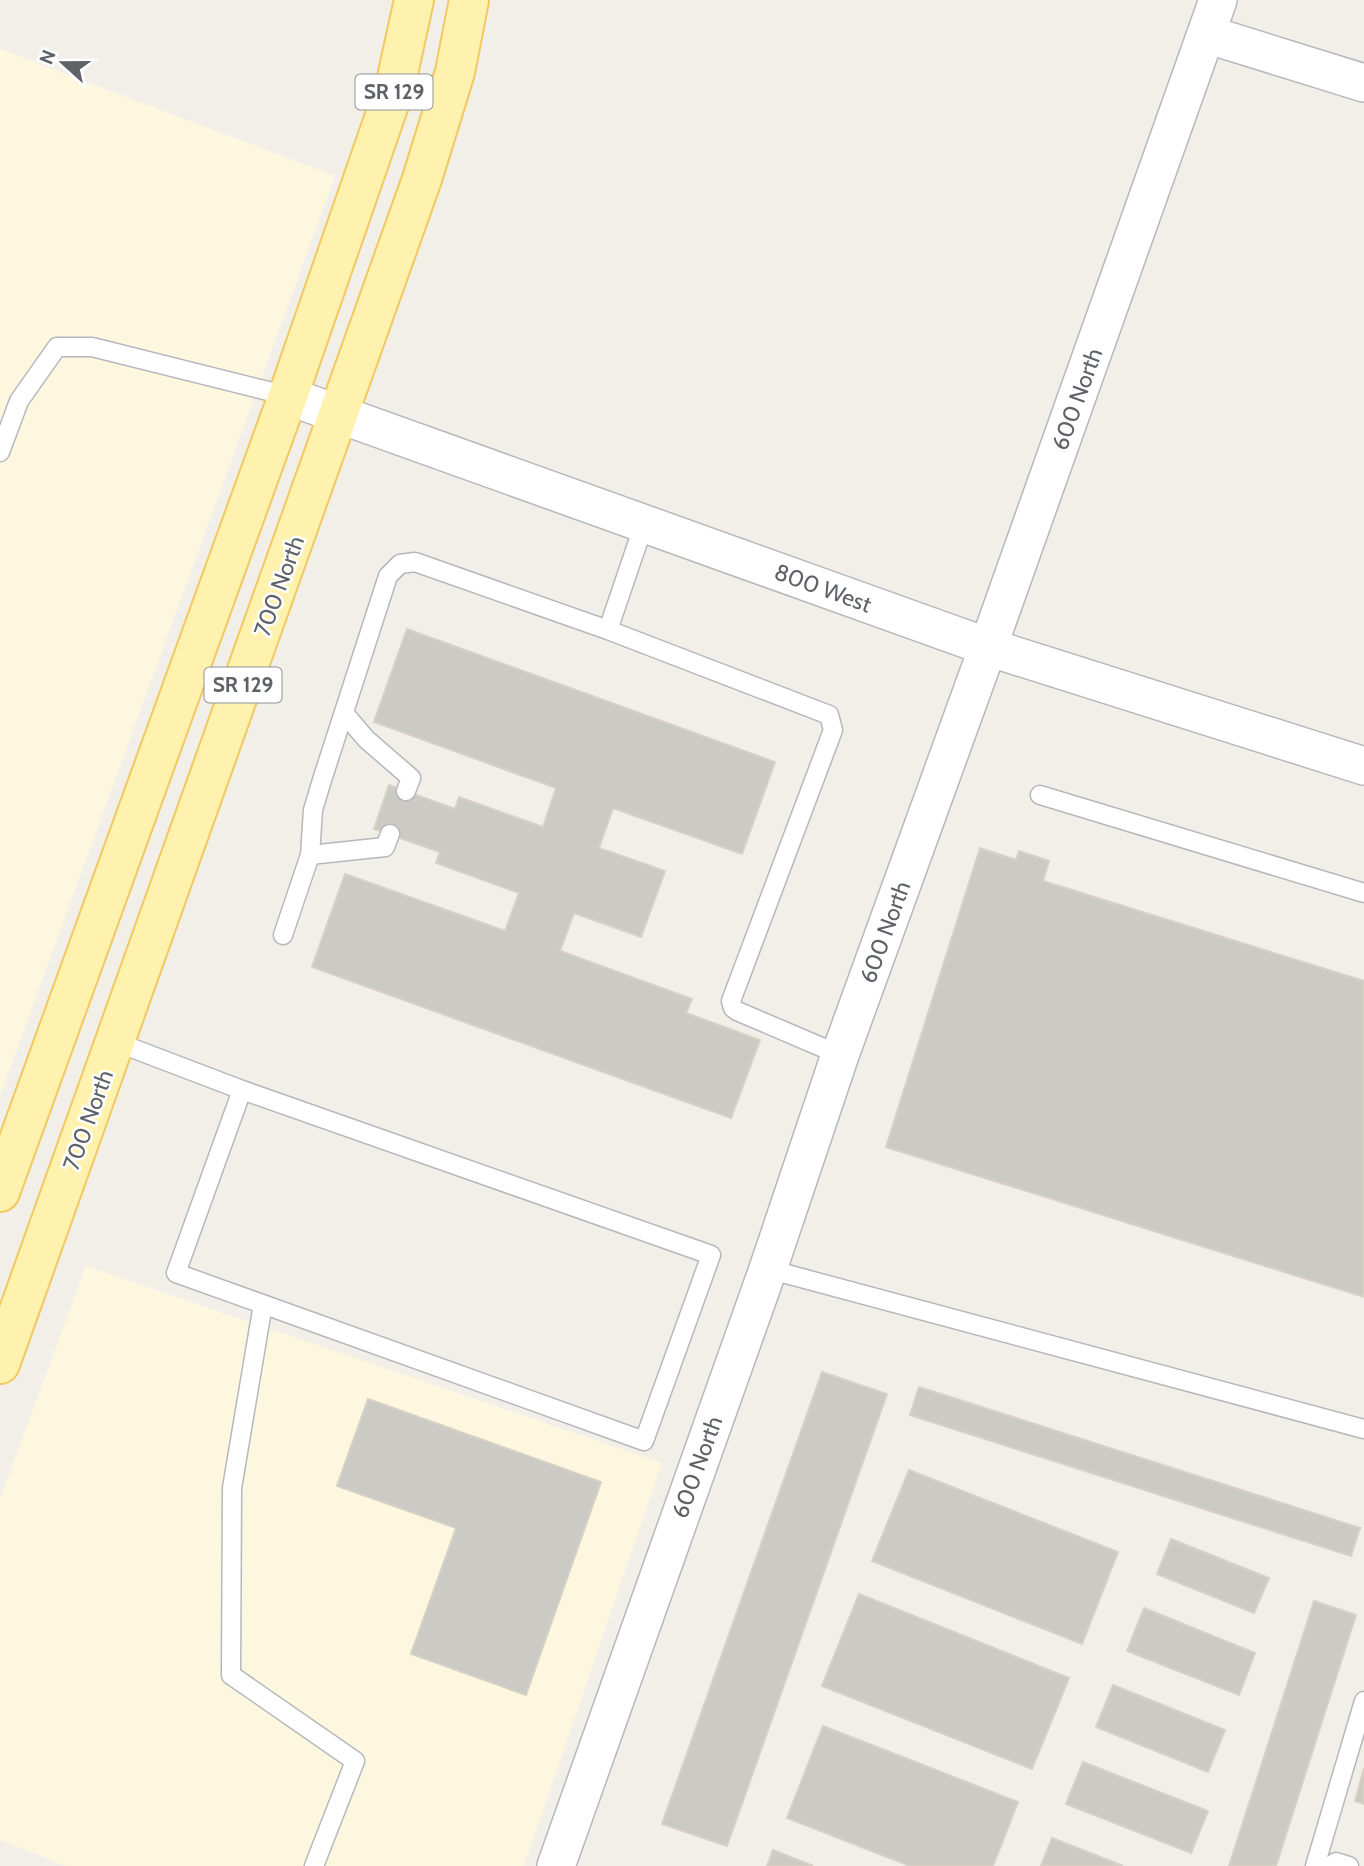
<svg xmlns="http://www.w3.org/2000/svg" width="1364" height="1866" viewBox="0 0 1364 1866" font-family="Cabin,sans-serif">
<rect width="100%" height="100%" fill="#f1efe8"/>
<path fill="#fef7e0" d="M 0,49 L 335,176 L 0,1096 Z
M 86,1266 L 662,1463 L 524,1866 L 66,1866 L 0,1840 L 0,1499 Z"/>
<path fill="#cccac5" stroke="#d6d1c6" stroke-width="2" d="M 407,629 L 775,762 L 742,854 L 613,808 L 599,848 L 665,871 L 641,937 L 574,913 L 560,951 L 692,999 L 686,1013 L 760,1040 L 731,1118 L 312,967 L 345,874 L 505,931 L 519,893 L 436,863 L 440,852 L 374,829 L 389,785 L 455,809 L 459,797 L 543,827 L 556,788 L 374,722 Z
M 980,848 L 1016,860 L 1019,851 L 1049,861 L 1043,881 L 1364,981 L 1364,1297 L 886,1147 Z
M 822,1372 L 887,1394 L 727,1846 L 662,1824 Z
M 919,1387 L 1360,1528 L 1351,1556 L 910,1415 Z
M 368,1399 L 601,1482 L 526,1695 L 411,1654 L 456,1528 L 337,1486 Z
M 909,1470 L 1118,1552 L 1082,1644 L 872,1561 Z
M 1171,1539 L 1269,1578 L 1254,1613 L 1157,1574 Z
M 859,1594 L 1069,1678 L 1032,1769 L 822,1686 Z
M 1314,1601 L 1356,1615 L 1276,1866 L 1229,1866 Z
M 1144,1608 L 1255,1653 L 1239,1695 L 1127,1651 Z
M 1113,1685 L 1225,1730 L 1208,1772 L 1096,1727 Z
M 823,1726 L 1018,1802 L 993,1866 L 910,1866 L 787,1818 Z
M 1083,1762 L 1208,1811 L 1191,1853 L 1066,1804 Z
M 1364,1768 L 1364,1804 L 1355,1801 Z
M 1052,1838 L 1123,1866 L 1041,1866 Z
M 773,1850 L 813,1866 L 767,1866 Z"/>
<g fill="none" stroke-linecap="round" stroke-linejoin="round">
<defs>
<path id="lane" d="M 0,452 L 19,401 L 57,347 L 92,347 L 288,396
M 608,630 L 644,524
M 344,713 L 366,739 L 411,778 L 406,791
M 1040,795 L 1364,893
M 310,855 L 385,847 L 390,834
M 283,935 L 310,855 L 313,810 L 322,780 L 388,576 L 400,564 L 415,562 L 608,630 L 829,715 L 833,730 L 731,1001 L 733,1008 L 737,1011 L 840,1055
M 116,1042 L 242,1090 L 711,1255 L 644,1441 L 176,1273 L 242,1090
M 768,1269 L 1364,1429
M 263,1304 L 232,1488 L 231,1675 L 355,1761 L 314,1866
M 1315,1866 L 1364,1701
M 1330,1866 L 1336,1862 L 1349,1866"/>
<path id="street" d="M 1206,34 L 1364,83
M 288,396 L 988,647 L 1364,766
M 556,1866 L 768,1269 L 840,1055 L 988,647 L 1218,0"/>
<path id="primary" d="M 0,1192 L 288,396 L 395,87 L 414,0
M 0,1364 L 422,179 L 455,72 L 469,0"/>
</defs>
<use href="#lane" stroke="#b5b8bc" stroke-width="21"/>
<use href="#street" stroke="#b5b8bc" stroke-width="40"/>
<use href="#primary" stroke="#f2c960" stroke-width="42"/>
<use href="#lane" stroke="#fff" stroke-width="18"/>
<use href="#street" stroke="#fff" stroke-width="37"/>
<use href="#primary" stroke="#fff2af" stroke-width="38"/>
</g>
<g text-anchor="middle" stroke-width="5" stroke-linejoin="round" paint-order="stroke">
<g fill="#fff" stroke="#8f9295" stroke-width="2">
<rect x="355.5" y="74.5" width="77" height="35" rx="5"/>
<rect x="204.5" y="667.5" width="77" height="35" rx="5"/>
</g>
<g font-size="21" font-weight="bold" fill="#5f6368">
<text x="394" y="99">SR 129</text>
<text x="243" y="692">SR 129</text>
</g>
<g font-size="23" fill="#5f6368" stroke="#fff">
<text transform="translate(1077 399) rotate(-70)" y="8">600 North</text>
<text transform="translate(279 586) rotate(-70)" y="8">700 North</text>
<text transform="translate(823 588) rotate(20)" y="8">800 West</text>
<text transform="translate(885 932) rotate(-70)" y="8">600 North</text>
<text transform="translate(88 1120) rotate(-70)" y="8">700 North</text>
<text transform="translate(697 1467) rotate(-70)" y="8">600 North</text>
</g>
</g>
<g transform="translate(63 63) rotate(291)" stroke="#ffffff" stroke-width="5" paint-order="stroke">
<path d="M0-5L12 26L0 18L-12 26Z" fill="#5f6368"/>
<text y="-10" font-size="19" font-weight="bold" text-anchor="middle" fill="#5f6368">N</text>
</g>
</svg>
